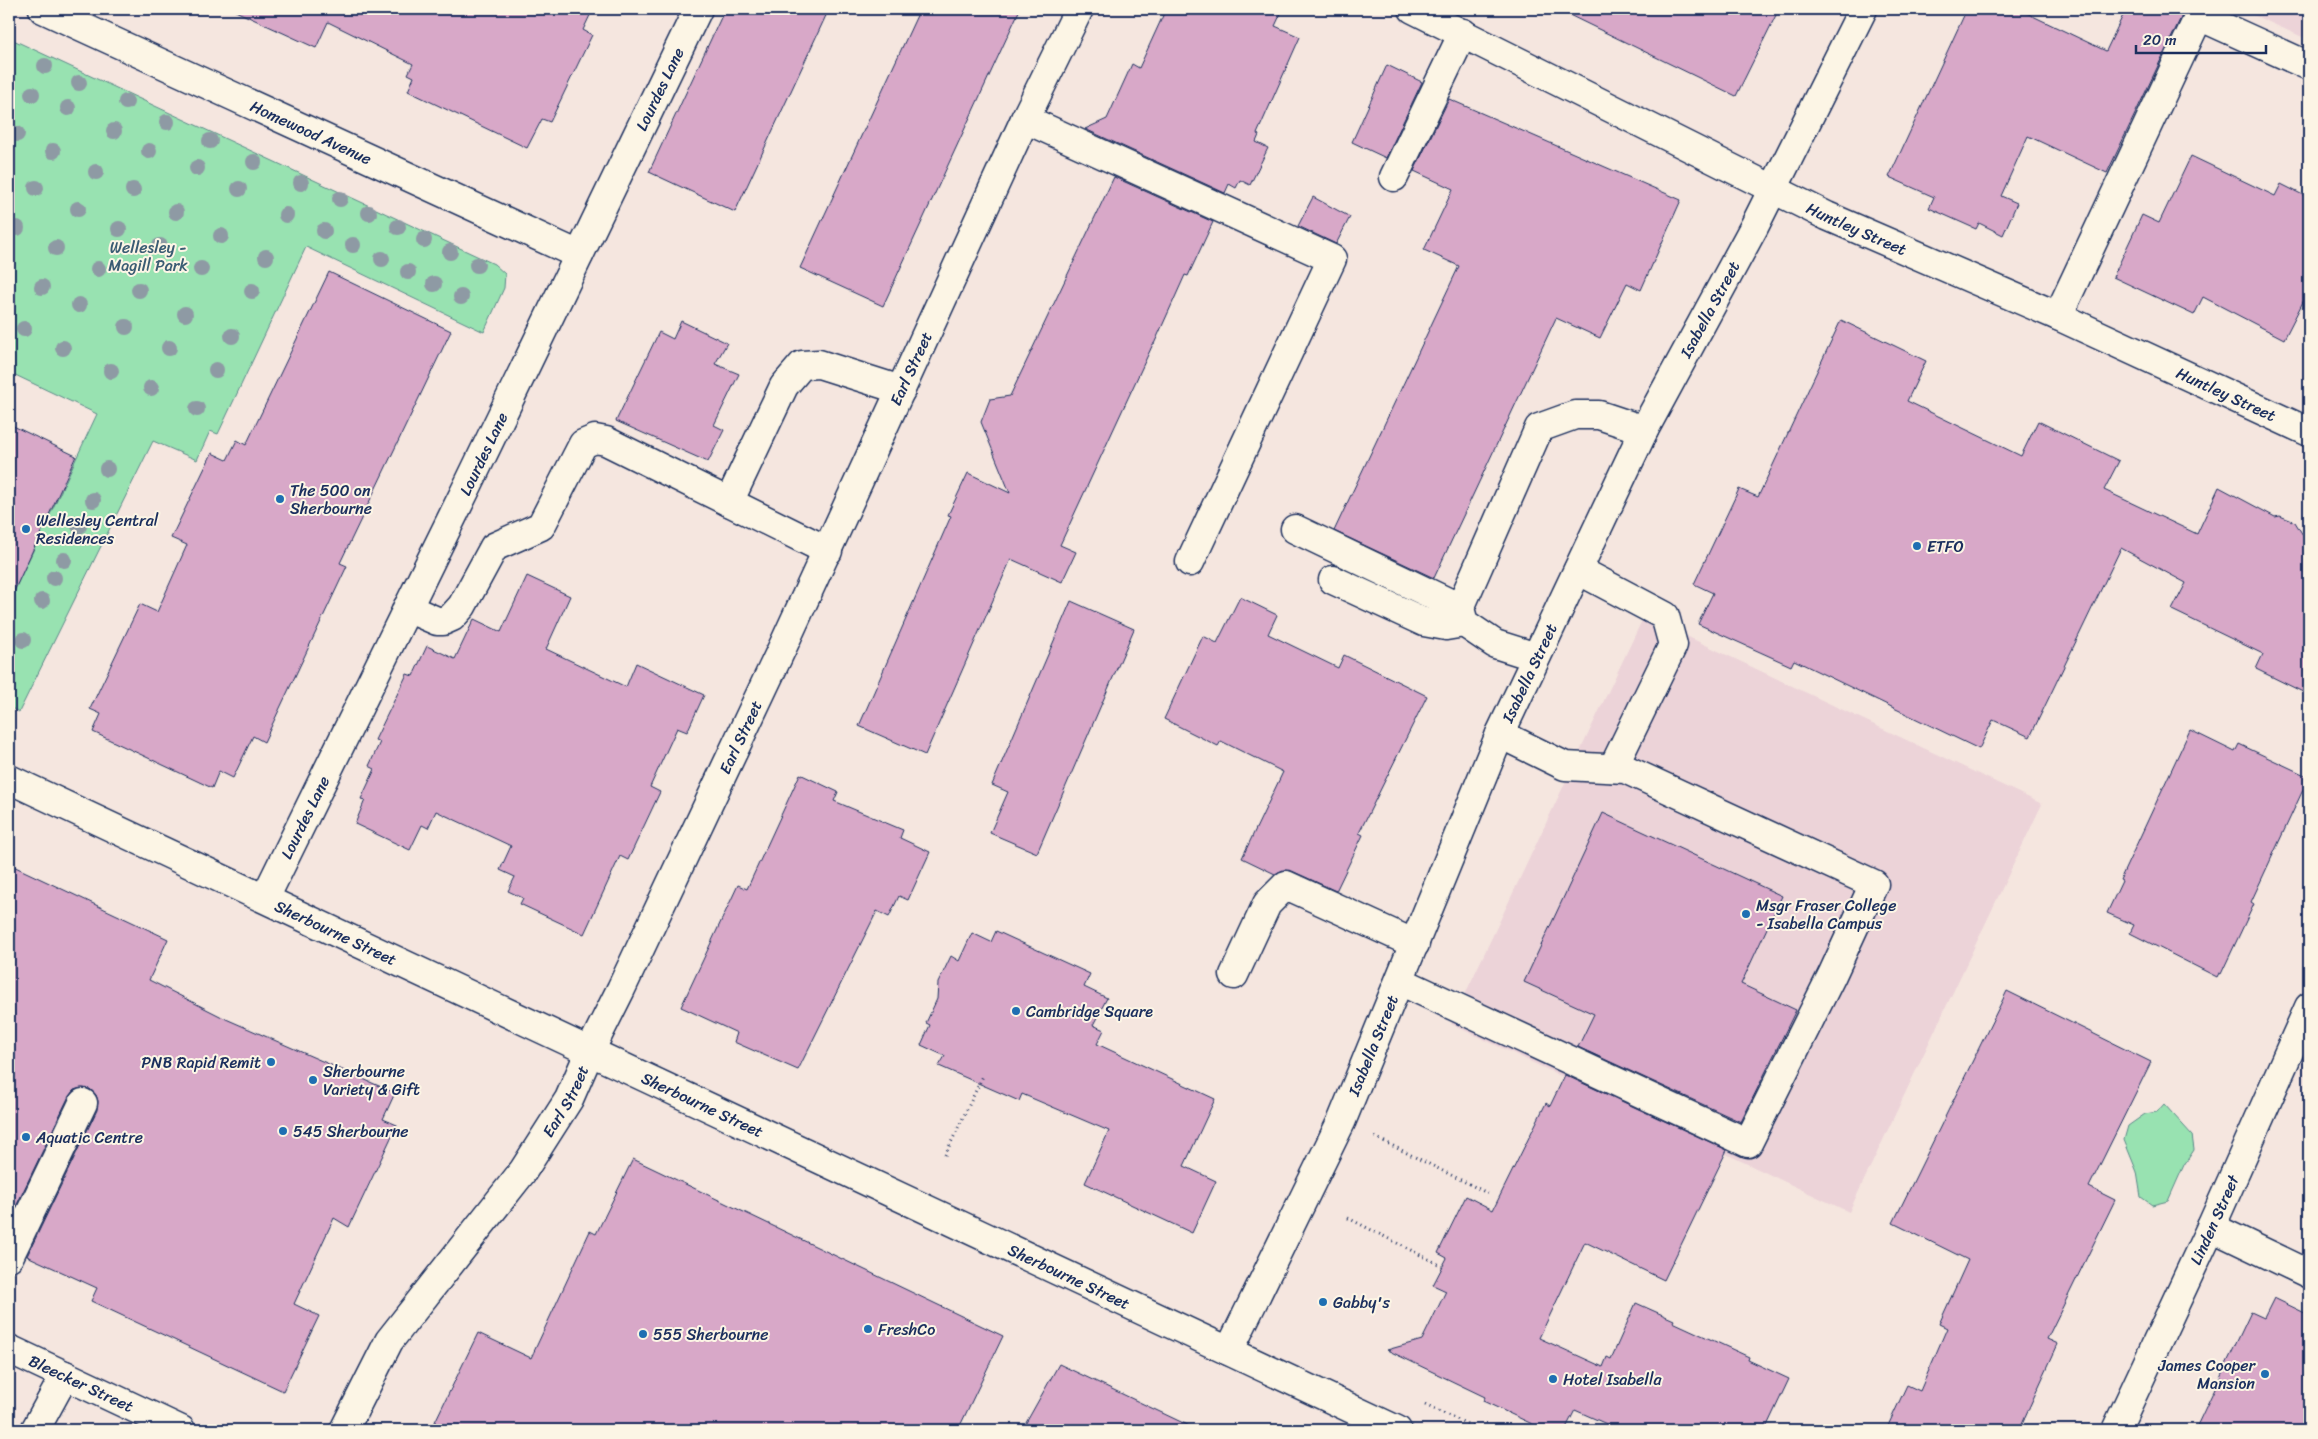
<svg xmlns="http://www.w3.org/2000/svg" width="2318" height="1439" viewBox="0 0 2318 1439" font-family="Sriracha,sans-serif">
<rect width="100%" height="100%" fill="#f5e6df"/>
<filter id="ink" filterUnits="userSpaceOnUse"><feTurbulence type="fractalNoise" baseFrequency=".02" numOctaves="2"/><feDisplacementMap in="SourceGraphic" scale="10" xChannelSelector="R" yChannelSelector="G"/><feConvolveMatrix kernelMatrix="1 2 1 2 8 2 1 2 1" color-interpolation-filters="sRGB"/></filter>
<g filter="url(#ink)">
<path fill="#ecd3d8" d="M 2240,9 L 2309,9 L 2309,40 Z
M 1644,616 L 2042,804 L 1849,1212 L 1451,1024 Z"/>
<path fill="#98e2b1" stroke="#5a8888" d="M 9,38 L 494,264 L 505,274 L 504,288 L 484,332 L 306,247 L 218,434 L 210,431 L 197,460 L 153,441 L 19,712 L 9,707 L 9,602 L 97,414 L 9,372 Z
M 2164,1104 L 2192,1135 L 2194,1150 L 2184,1165 L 2168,1201 L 2152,1205 L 2141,1197 L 2137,1172 L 2124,1140 L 2128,1126 L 2145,1114 L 2157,1112 Z"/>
<path fill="#d8a8c8" stroke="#1b2f5e" d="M 231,9 L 593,9 L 583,30 L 592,35 L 550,122 L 542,119 L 527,148 L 408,91 L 414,77 L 408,74 L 413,64 L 328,22 L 316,48 Z
M 725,9 L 829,9 L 735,212 L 649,172 Z
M 920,9 L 1020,9 L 883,306 L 800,268 Z
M 1166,9 L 1283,9 L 1275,26 L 1300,37 L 1257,134 L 1259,135 L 1256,142 L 1268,148 L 1250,185 L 1240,180 L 1236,188 L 1229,184 L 1225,193 L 1085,129 L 1107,119 L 1132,64 L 1139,68 Z
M 1557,9 L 1779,9 L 1736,96 Z
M 1967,9 L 2018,9 L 2106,51 L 2126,9 L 2185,9 L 2107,173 L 2028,136 L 2001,196 L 2017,203 L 2003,235 L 1979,223 L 1976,229 L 1929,208 L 1934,197 L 1889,177 Z
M 1387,65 L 1422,82 L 1386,158 L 1352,142 Z
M 1449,99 L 1681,200 L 1641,290 L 1627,283 L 1600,338 L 1556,318 L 1434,578 L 1334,531 L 1459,266 L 1424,250 L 1453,189 L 1414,171 Z
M 2191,156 L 2275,196 L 2281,184 L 2309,198 L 2309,290 L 2284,339 L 2203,297 L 2194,315 L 2113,277 L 2142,215 L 2159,223 Z
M 1114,177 L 1213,222 L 1188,276 L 1185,275 L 1154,344 L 1153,344 L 1060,545 L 1076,552 L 1062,582 L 1011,559 L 925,755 L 859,726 L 951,516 L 948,515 L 968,473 L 1010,493 L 981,422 L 990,399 L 1010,396 Z
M 1313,197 L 1350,217 L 1336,244 L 1298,226 Z
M 329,272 L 451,331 L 340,563 L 347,566 L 264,742 L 253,736 L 233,778 L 219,771 L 212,788 L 93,732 L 101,714 L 90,709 L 140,604 L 157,612 L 187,545 L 171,538 L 212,453 L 227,460 L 237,440 L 246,445 Z
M 1841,320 L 1926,361 L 1907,401 L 2021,456 L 2038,421 L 2119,461 L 2104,490 L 2197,534 L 2219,487 L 2275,517 L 2280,516 L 2295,522 L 2309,545 L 2309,695 L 2256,669 L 2263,654 L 2172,610 L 2186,583 L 2121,548 L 2030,737 L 1993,720 L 1979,749 L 1794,660 L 1791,666 L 1698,624 L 1713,593 L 1694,584 L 1739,489 L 1758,497 Z
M 681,321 L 727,343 L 715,364 L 739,374 L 714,425 L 724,430 L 708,462 L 616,421 L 659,332 L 673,339 Z
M 9,424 L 76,456 L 9,602 Z
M 527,576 L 570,596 L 546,649 L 626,687 L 636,663 L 704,695 L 687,732 L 677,728 L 650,787 L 660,792 L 628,860 L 620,856 L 584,934 L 520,904 L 523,898 L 508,891 L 515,877 L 500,870 L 511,846 L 436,811 L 428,828 L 422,825 L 410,850 L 355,824 L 365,800 L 361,799 L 375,769 L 369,766 L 380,742 L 375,740 L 407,674 L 413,676 L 427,646 L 455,659 L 474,619 L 501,632 Z
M 1240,597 L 1277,615 L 1268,634 L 1338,668 L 1344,655 L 1427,696 L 1359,833 L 1363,835 L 1336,891 L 1292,871 L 1283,870 L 1275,874 L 1242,858 L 1283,772 L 1221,741 L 1218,746 L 1164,719 L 1203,636 L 1217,643 Z
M 1071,601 L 1134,629 L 1037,853 L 990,833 L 1008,792 L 992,785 Z
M 2190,730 L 2235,752 L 2239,744 L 2309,777 L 2251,902 L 2254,904 L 2221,974 L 2219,973 L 2217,977 L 2130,933 L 2134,925 L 2107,913 L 2122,881 L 2120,880 Z
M 800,774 L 838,792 L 834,801 L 903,830 L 900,838 L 930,852 L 908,900 L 899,896 L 889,917 L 877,911 L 798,1070 L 734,1042 L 737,1033 L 681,1007 L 738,885 L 747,889 Z
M 1603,813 L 1782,896 L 1741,984 L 1796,1010 L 1741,1122 L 1578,1047 L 1594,1014 L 1524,982 Z
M 9,864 L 168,939 L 149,980 L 226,1019 L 395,1093 L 383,1119 L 397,1125 L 349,1227 L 334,1218 L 294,1304 L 319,1316 L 283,1391 L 91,1301 L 97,1288 L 27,1256 L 97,1110 L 98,1101 L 96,1095 L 90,1089 L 81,1088 L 74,1090 L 69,1096 L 9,1221 Z
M 996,931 L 1090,974 L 1084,987 L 1107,998 L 1093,1025 L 1104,1030 L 1097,1044 L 1215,1099 L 1184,1166 L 1216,1181 L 1192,1233 L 1085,1183 L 1109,1131 L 1022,1094 L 1019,1101 L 939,1066 L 945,1056 L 921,1045 L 930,1025 L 926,1023 L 937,999 L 938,983 L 951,956 L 959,961 L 972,933 L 991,942 Z
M 2007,991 L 2151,1062 L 2089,1187 L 2115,1200 L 2047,1339 L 2058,1344 L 2019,1430 L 1886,1430 L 1907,1385 L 1920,1391 L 1947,1328 L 1939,1324 L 1968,1260 L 1893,1223 Z
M 1565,1075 L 1727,1150 L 1664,1280 L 1585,1242 L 1539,1338 L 1603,1367 L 1607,1357 L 1611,1359 L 1636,1303 L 1674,1320 L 1673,1322 L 1749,1357 L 1748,1360 L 1789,1379 L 1765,1430 L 1620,1430 L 1575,1410 L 1565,1430 L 1545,1430 L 1483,1401 L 1485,1397 L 1387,1350 L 1422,1340 L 1446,1291 L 1433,1285 L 1447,1258 L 1438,1253 L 1466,1196 L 1493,1210 L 1546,1103 L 1550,1106 Z
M 633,1159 L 1003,1336 L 958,1430 L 431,1430 L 478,1333 L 531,1358 L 590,1231 L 596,1234 Z
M 2274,1298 L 2309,1315 L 2309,1430 L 2195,1430 L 2251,1312 L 2264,1318 Z
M 1059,1364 L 1198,1430 L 1022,1430 Z"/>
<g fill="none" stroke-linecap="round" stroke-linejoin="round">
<defs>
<g id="minor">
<path id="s1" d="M 43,9 L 579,255"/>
<path id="s2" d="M 1413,9 L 1827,216 L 2058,316 L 2309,432"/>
<path d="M 1025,119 L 1332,259 L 1190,562"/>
<path d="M 1394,177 L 1463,33"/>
<path d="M 2058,316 L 2199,16 L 2309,66"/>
<path d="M 729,502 L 784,386 L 802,365 L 819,364 L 901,390"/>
<path d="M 1295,529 L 1460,608"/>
<path d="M 1578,570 L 1665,616 L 1673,645 L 1613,768"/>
<path d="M 1333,580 L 1424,622 L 1446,626 L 1464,623"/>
<path d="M 407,608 L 437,621 L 443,621 L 452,617 L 462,606 L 494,547 L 541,526 L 583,444 L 595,439 L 606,441 L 828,551"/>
<path d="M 1536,657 L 1495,644 L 1464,623 L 1460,608 L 1539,428 L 1575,415 L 1599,415 L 1644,430"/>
<path id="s3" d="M 9,779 L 1397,1430"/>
<path id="s4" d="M 265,898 L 470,481 L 698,9"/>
<path d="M 1234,975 L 1267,904 L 1286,885 L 1415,944"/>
<path d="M 1400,981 L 1748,1143 L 1832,975 L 1874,884 L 1625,769 L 1565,766 L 1500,734"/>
<path d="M 2211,1227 L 2309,1274"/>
<path d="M 9,1257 L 83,1103"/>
<path id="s5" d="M 9,1349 L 181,1430"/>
<path id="s6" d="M 1229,1351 L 1342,1120 L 1500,734 L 1644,430 L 1754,227 L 1863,9"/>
<path d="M 35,1430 L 65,1375"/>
<path id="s7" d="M 344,1430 L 389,1341 L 523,1171 L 569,1099 L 590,1051 L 621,989 L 784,644 L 1025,119 L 1079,9"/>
<path id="s8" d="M 2116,1430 L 2211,1227 L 2309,1007"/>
</g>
</defs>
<use href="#minor" stroke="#1b2f5e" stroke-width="31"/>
<path stroke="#1b2f5e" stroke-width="3" stroke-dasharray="1 4" stroke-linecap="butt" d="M 1375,1137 L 1491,1195
M 945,1155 L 983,1076
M 1348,1218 L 1442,1266
M 1425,1405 L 1481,1430"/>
<use href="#minor" stroke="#fcf5e5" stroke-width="28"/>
</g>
<g fill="#8e9aa4">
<circle cx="45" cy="66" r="8"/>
<circle cx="79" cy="83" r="8"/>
<circle cx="32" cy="94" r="8"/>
<circle cx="126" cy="102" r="8"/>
<circle cx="68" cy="108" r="8"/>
<circle cx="167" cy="122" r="8"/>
<circle cx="114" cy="131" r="8"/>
<circle cx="17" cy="134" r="8"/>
<circle cx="210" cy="141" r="8"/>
<circle cx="53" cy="151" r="8"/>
<circle cx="149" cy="151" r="8"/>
<circle cx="254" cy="162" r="8"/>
<circle cx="197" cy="168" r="8"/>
<circle cx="96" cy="172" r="8"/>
<circle cx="301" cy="183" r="8"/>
<circle cx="36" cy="188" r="8"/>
<circle cx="239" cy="189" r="8"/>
<circle cx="133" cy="190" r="8"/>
<circle cx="340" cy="199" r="8"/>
<circle cx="78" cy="209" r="8"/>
<circle cx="176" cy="212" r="8"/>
<circle cx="369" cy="213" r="8"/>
<circle cx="286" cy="215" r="8"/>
<circle cx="398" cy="227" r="8"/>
<circle cx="17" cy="228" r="8"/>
<circle cx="119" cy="229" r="8"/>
<circle cx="324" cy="231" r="8"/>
<circle cx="221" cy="236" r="8"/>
<circle cx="424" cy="240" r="8"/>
<circle cx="353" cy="245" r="8"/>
<circle cx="160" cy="246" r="8"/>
<circle cx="56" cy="248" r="8"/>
<circle cx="450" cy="252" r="8"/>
<circle cx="266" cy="257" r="8"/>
<circle cx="382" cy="259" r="8"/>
<circle cx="477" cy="265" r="8"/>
<circle cx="98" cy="269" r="8"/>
<circle cx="201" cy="269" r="8"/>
<circle cx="408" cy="272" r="8"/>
<circle cx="434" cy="284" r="8"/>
<circle cx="42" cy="287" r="8"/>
<circle cx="139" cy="290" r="8"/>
<circle cx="252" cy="291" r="8"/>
<circle cx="461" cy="297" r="8"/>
<circle cx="79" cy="305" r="8"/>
<circle cx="185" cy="314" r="8"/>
<circle cx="126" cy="327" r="8"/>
<circle cx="24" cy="329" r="8"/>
<circle cx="232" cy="336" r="8"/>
<circle cx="63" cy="348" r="8"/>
<circle cx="169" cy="348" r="8"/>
<circle cx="216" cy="370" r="8"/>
<circle cx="111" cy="371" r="8"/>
<circle cx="151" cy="388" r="8"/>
<circle cx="197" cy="409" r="8"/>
<circle cx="107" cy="469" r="8"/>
<circle cx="93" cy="500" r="8"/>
<circle cx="79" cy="526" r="8"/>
<circle cx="64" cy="560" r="8"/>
<circle cx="54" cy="578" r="8"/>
<circle cx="42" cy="601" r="8"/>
<circle cx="23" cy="640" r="8"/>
</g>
</g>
<g fill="#1f6fb2" stroke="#fcf5e5" stroke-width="2">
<circle cx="280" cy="499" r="5"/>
<circle cx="26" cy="529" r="5"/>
<circle cx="1917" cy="546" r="5"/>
<circle cx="1746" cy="914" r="5"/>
<circle cx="1016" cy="1011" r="5"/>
<circle cx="271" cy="1062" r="5"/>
<circle cx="313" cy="1080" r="5"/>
<circle cx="283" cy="1131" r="5"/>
<circle cx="26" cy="1137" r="5"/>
<circle cx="1323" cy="1302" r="5"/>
<circle cx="868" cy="1329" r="5"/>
<circle cx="643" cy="1334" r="5"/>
<circle cx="2265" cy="1374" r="5"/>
<circle cx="1553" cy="1379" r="5"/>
</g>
<g text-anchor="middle" stroke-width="4" stroke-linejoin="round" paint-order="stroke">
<g font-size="16" fill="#1b2f5e" stroke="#fcf5e5">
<text dy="6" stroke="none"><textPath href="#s4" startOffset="900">Lourdes Lane</textPath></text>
<text dy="6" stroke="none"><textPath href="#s1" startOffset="295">Homewood Avenue</textPath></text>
<text dy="6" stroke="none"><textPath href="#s2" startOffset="495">Huntley Street</textPath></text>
<text dy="6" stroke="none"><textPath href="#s6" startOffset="1148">Isabella Street</textPath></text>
<text dy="6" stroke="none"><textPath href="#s7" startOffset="1208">Earl Street</textPath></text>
<text dy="6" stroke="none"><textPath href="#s2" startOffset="900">Huntley Street</textPath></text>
<text dy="6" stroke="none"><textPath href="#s4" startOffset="495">Lourdes Lane</textPath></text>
<text dy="6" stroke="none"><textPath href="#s6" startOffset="742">Isabella Street</textPath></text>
<text dy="6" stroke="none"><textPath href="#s7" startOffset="802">Earl Street</textPath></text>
<text dy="6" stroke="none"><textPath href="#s4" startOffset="90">Lourdes Lane</textPath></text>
<text dy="6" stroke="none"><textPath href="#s3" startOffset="361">Sherbourne Street</textPath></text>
<text dy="6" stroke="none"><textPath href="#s6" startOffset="338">Isabella Street</textPath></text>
<text dy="6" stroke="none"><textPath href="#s7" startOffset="398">Earl Street</textPath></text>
<text dy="6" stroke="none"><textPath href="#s3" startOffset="766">Sherbourne Street</textPath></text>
<text dy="6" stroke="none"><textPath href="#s8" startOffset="232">Linden Street</textPath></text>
<text dy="6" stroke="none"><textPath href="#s3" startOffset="1171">Sherbourne Street</textPath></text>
<text dy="6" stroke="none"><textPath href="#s5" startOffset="80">Bleecker Street</textPath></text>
</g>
<g font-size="16" fill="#3a5c73" stroke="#fcf5e5">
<text x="148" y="253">Wellesley -<tspan x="148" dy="18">Magill Park</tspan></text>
</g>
<g font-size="16" fill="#1b2f5e" stroke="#fcf5e5" text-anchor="start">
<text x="290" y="496">The 500 on<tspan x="290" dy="18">Sherbourne</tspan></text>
<text x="36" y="526">Wellesley Central<tspan x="36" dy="18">Residences</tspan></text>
<text x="1927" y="552">ETFO</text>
<text x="1756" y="911">Msgr Fraser College<tspan x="1756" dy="18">- Isabella Campus</tspan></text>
<text x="1026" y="1017">Cambridge Square</text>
<text x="261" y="1068" text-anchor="end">PNB Rapid Remit</text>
<text x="323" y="1077">Sherbourne<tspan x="323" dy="18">Variety &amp; Gift</tspan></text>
<text x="293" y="1137">545 Sherbourne</text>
<text x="36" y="1143">Aquatic Centre</text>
<text x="1333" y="1308">Gabby's</text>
<text x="878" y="1335">FreshCo</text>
<text x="653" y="1340">555 Sherbourne</text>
<text x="2255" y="1371" text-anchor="end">James Cooper<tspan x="2255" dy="18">Mansion</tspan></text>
<text x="1563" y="1385">Hotel Isabella</text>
</g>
</g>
<rect width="2318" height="1439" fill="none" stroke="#fcf5e5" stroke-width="30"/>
<rect x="15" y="15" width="2288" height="1409" fill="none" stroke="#1b2f5e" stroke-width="2" filter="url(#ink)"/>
<path d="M2136 45v8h130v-8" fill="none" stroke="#1b2f5e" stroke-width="2.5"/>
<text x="2143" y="45" font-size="15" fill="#1b2f5e" stroke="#fcf5e5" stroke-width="4" paint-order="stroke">20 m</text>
</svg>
